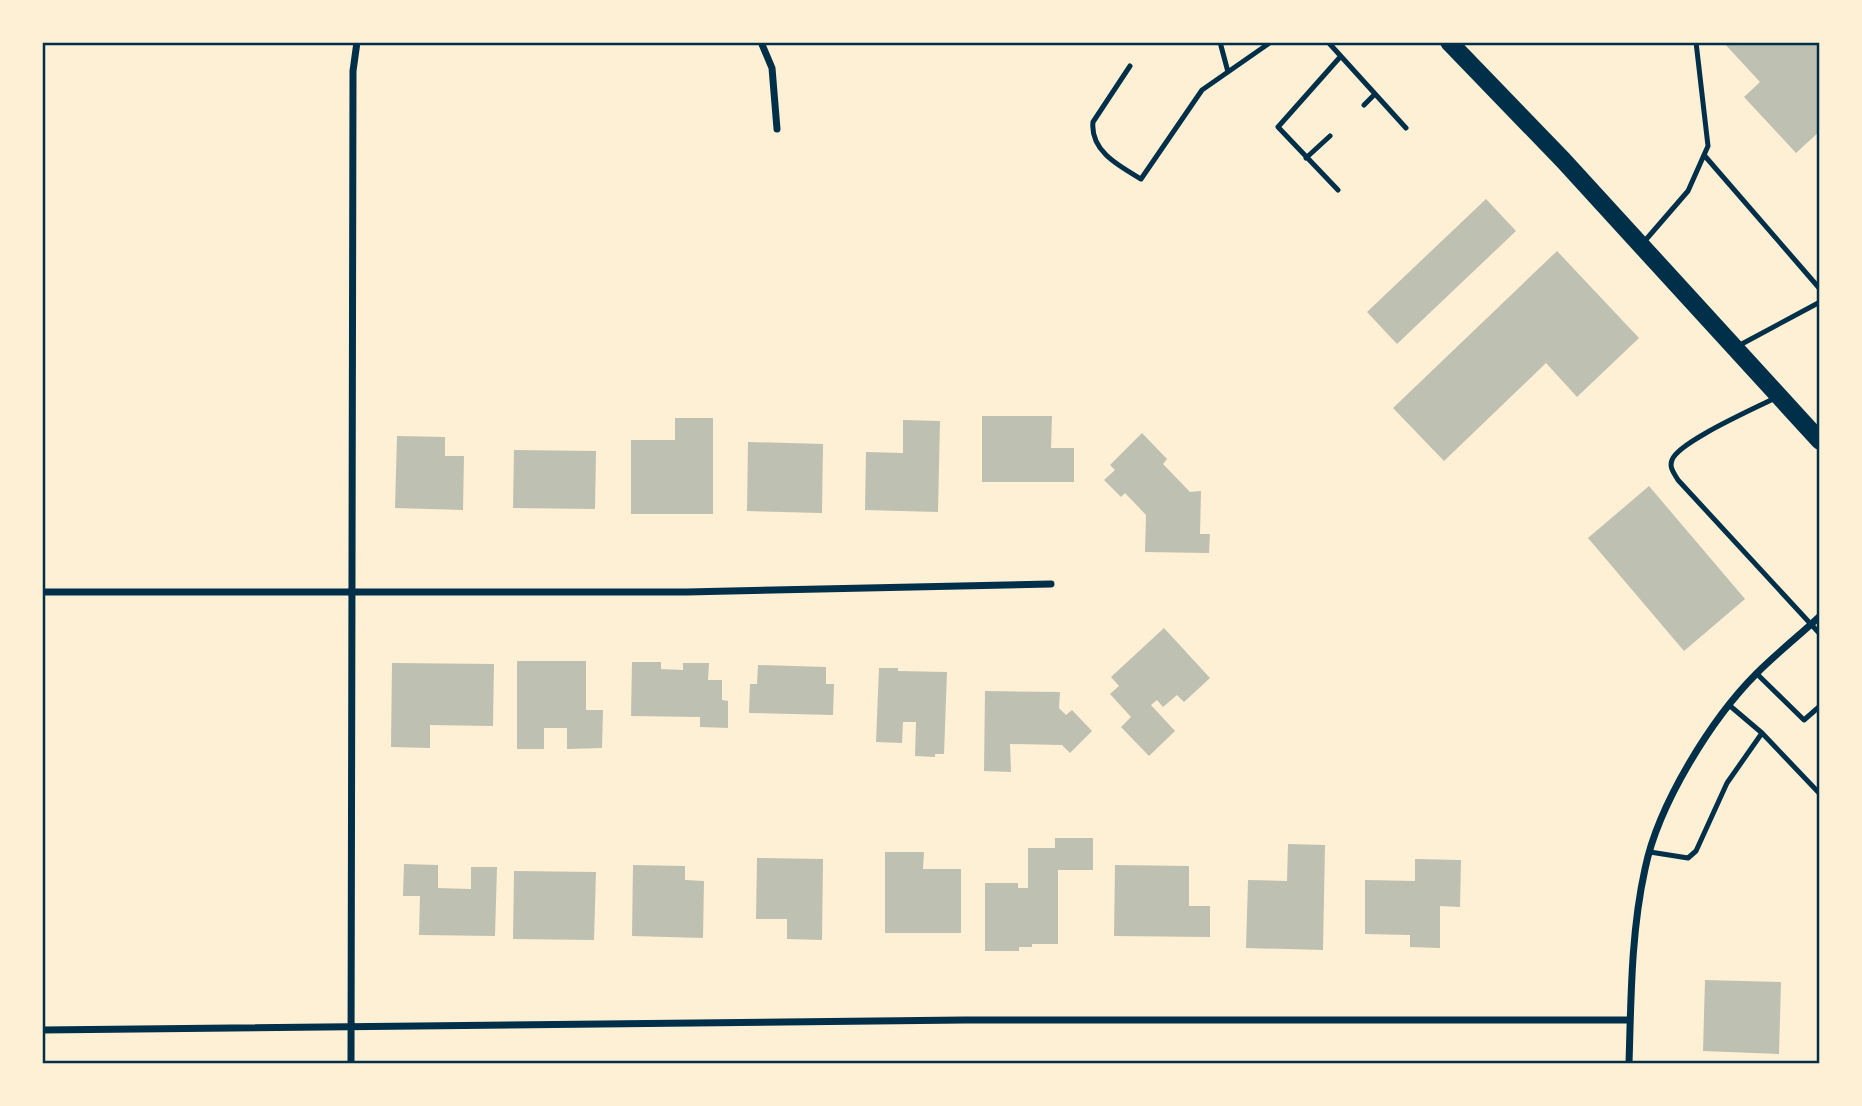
<svg xmlns="http://www.w3.org/2000/svg" width="1862" height="1106" viewBox="0 0 1862 1106" font-family="'PT Sans',sans-serif">
<rect width="100%" height="100%" fill="#fdf0d5"/>
<path fill="#bec0b2" d="M 1723,42 L 1820,42 L 1820,131 L 1796,153 L 1744,97 L 1760,82 Z
M 1486,199 L 1516,231 L 1397,344 L 1367,312 Z
M 1557,251 L 1639,338 L 1577,397 L 1546,363 L 1444,461 L 1393,408 Z
M 982,416 L 1052,416 L 1051,448 L 1074,448 L 1074,482 L 982,482 Z
M 675,418 L 713,418 L 713,514 L 631,514 L 631,440 L 675,440 Z
M 903,420 L 940,421 L 938,512 L 865,510 L 866,452 L 903,453 Z
M 1142,433 L 1167,459 L 1163,464 L 1190,492 L 1201,491 L 1200,534 L 1210,534 L 1209,553 L 1145,552 L 1146,515 L 1125,493 L 1121,497 L 1104,480 L 1115,470 L 1110,465 Z
M 397,436 L 445,437 L 445,456 L 464,456 L 463,510 L 395,508 Z
M 748,442 L 823,444 L 822,513 L 747,511 Z
M 514,450 L 596,451 L 595,509 L 513,508 Z
M 1649,486 L 1745,599 L 1684,651 L 1588,538 Z
M 1164,628 L 1210,678 L 1184,702 L 1177,695 L 1163,707 L 1157,700 L 1151,705 L 1175,731 L 1149,756 L 1121,727 L 1131,717 L 1110,694 L 1119,686 L 1111,677 Z
M 517,661 L 586,661 L 586,710 L 603,710 L 602,748 L 567,749 L 567,728 L 544,728 L 544,749 L 517,749 Z
M 632,662 L 661,662 L 661,669 L 683,670 L 683,663 L 709,663 L 708,680 L 722,680 L 722,700 L 728,701 L 728,728 L 700,727 L 700,717 L 631,716 Z
M 392,663 L 494,664 L 493,726 L 430,725 L 430,748 L 391,747 Z
M 758,665 L 826,667 L 826,684 L 834,684 L 833,715 L 749,713 L 750,684 L 757,684 Z
M 879,668 L 898,668 L 898,671 L 947,672 L 944,754 L 935,754 L 935,757 L 915,756 L 916,722 L 903,722 L 902,743 L 876,742 Z
M 985,691 L 1060,692 L 1059,708 L 1066,715 L 1072,710 L 1092,731 L 1070,753 L 1062,745 L 1010,744 L 1011,772 L 984,771 Z
M 1055,838 L 1093,838 L 1093,870 L 1058,870 L 1058,944 L 1032,944 L 1032,947 L 1019,947 L 1019,951 L 985,951 L 985,883 L 1018,883 L 1018,888 L 1028,888 L 1028,848 L 1055,848 Z
M 1288,844 L 1325,845 L 1323,950 L 1246,948 L 1248,880 L 1287,881 Z
M 885,852 L 924,852 L 923,869 L 961,869 L 961,933 L 885,933 Z
M 757,858 L 823,859 L 822,940 L 787,939 L 787,919 L 756,919 Z
M 1415,859 L 1461,860 L 1460,907 L 1440,906 L 1440,948 L 1410,947 L 1410,935 L 1365,934 L 1365,880 L 1415,881 Z
M 404,864 L 438,865 L 438,888 L 471,889 L 471,867 L 497,867 L 495,936 L 419,935 L 420,896 L 403,896 Z
M 633,865 L 685,866 L 685,880 L 704,881 L 703,938 L 632,936 Z
M 1115,865 L 1189,866 L 1189,906 L 1210,906 L 1210,937 L 1114,936 Z
M 514,871 L 596,872 L 594,940 L 513,939 Z
M 1705,980 L 1781,982 L 1779,1054 L 1703,1051 Z"/>
<g fill="none" stroke-linecap="round" stroke-linejoin="round">
<path stroke="#003049" stroke-width="5" d="M 1220,42 L 1228,72
M 1328,42 L 1406,128
M 1130,66 L 1093,122 C 1090,151 1119,166 1141,179 L 1202,90 L 1271,42
M 1364,105 L 1375,94
M 1704,155 L 1820,289
M 1306,158 L 1330,136
M 1338,190 L 1278,127 L 1341,56
M 1643,243 L 1688,191 L 1708,146 L 1696,42
M 1738,346 L 1820,302
M 1775,398 C 1756,408 1678,442 1672,460 C 1669,468 1674,473 1678,480 L 1820,634
M 1756,673 L 1804,720 L 1820,706
M 1729,705 L 1762,733 L 1820,794
M 1650,852 L 1688,858 L 1696,851 L 1727,783 L 1762,733"/>
<path stroke="#003049" stroke-width="7" d="M 761,42 L 772,68 L 777,129
M 42,592 L 687,592 L 1051,584
M 42,1030 L 965,1020 L 1630,1020
M 351,1064 L 353,71 L 357,42
M 1629,1064 C 1631,999 1631,932 1645,869 C 1658,805 1711,719 1757,673 C 1777,653 1800,635 1820,616"/>
<path stroke="#003049" stroke-width="18" d="M 1449,42 L 1563,160 L 1820,441"/>
</g>
<rect width="1862" height="1106" fill="none" stroke="#fdf0d5" stroke-width="88"/>
<rect x="44" y="44" width="1774" height="1018" fill="none" stroke="#003049" stroke-width="2.5"/>
</svg>
